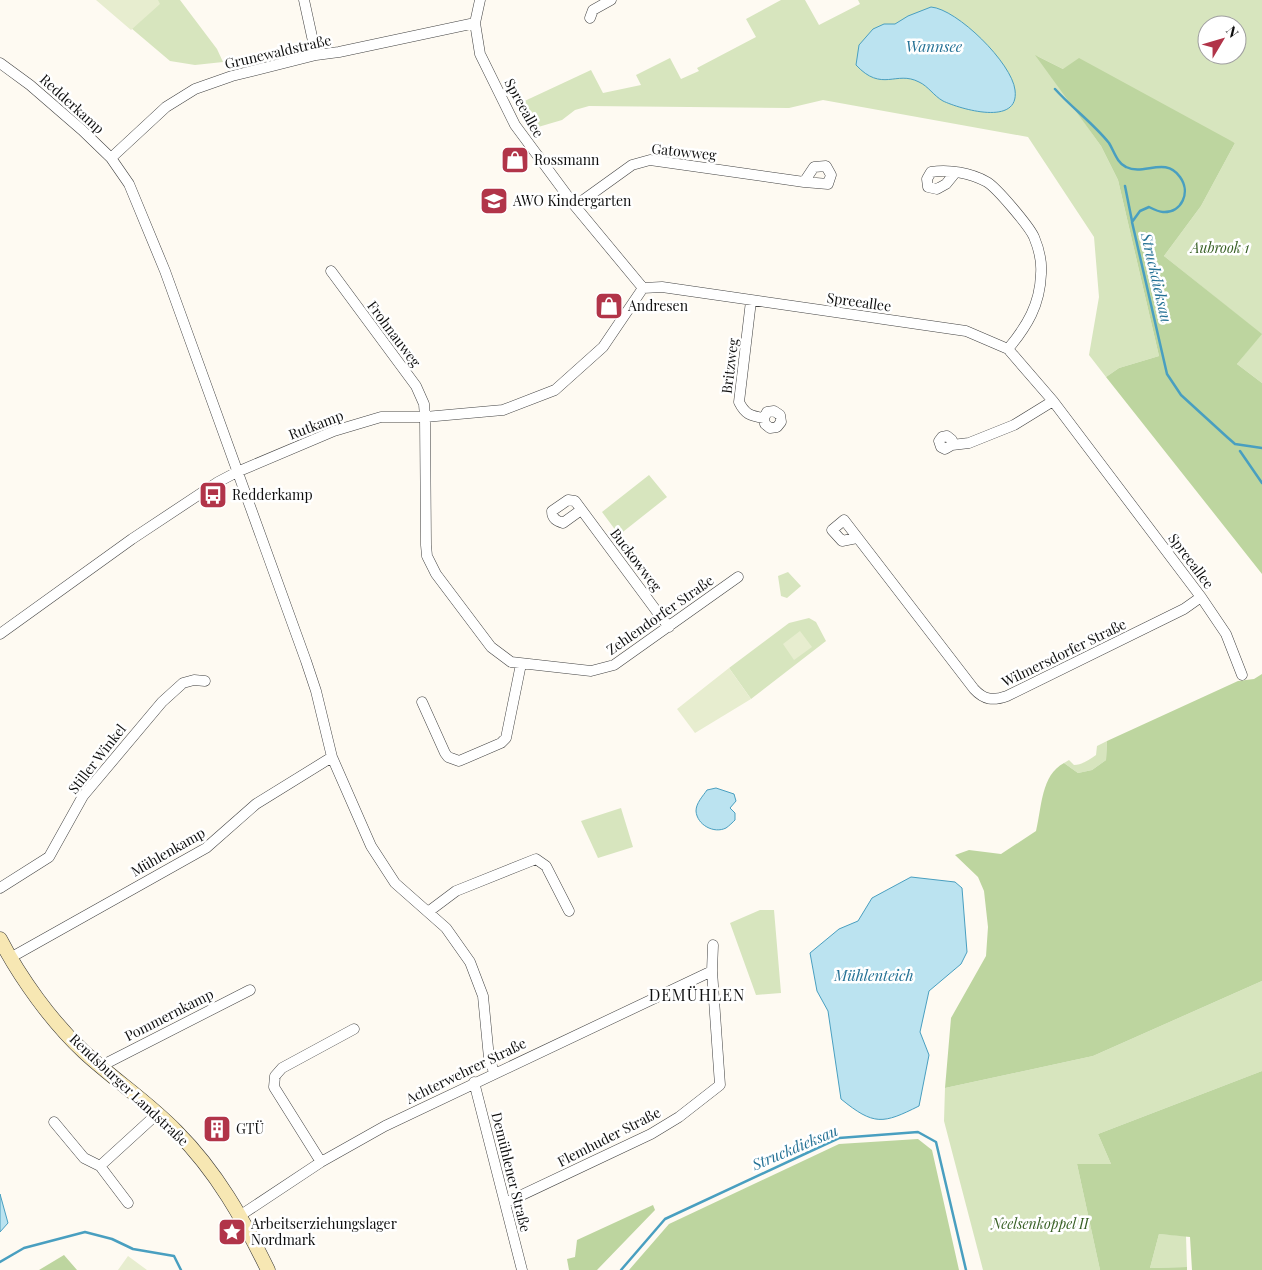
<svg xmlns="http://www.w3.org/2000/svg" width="1262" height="1270" viewBox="0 0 1262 1270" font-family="'Playfair Display',serif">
<rect width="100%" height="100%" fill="#fefaf2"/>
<path fill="#d7e5be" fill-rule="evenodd" d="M 98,0 L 180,0 L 217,49 L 223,62 L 195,65 L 170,61 Z
M 781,0 L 805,0 L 819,25 L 860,4 L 858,0 L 1262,0 L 1262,383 L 1237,364 L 1261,334 L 1164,256 L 1201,206 L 1235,143 L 1063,69 L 1037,56 L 1101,146 L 1118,180 L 1159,356 L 1119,368 L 1106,377 L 1089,355 L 1099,297 L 1094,237 L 1028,137 L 823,100 L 789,108 L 589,106 L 575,110 L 562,120 L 528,130 L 516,105 L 591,70 L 603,93 L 641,85 L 636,75 L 670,58 L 681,79 L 699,71 L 697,68 L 756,37 L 746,19 ZM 1207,25 L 1237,25 L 1237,55 L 1207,55 Z
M 649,475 L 667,497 L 619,535 L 602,512 Z
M 788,572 L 801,586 L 787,598 L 781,596 L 778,576 Z
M 809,618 L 816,622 L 826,641 L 751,699 L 729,668 L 789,623 Z
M 1107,741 L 1106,760 L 1092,770 L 1078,773 L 1064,763 L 1069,760 L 1074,765 C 1082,765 1090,759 1096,755 L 1097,746 Z
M 621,808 L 633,847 L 598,858 L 581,821 Z
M 760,910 L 774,910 L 781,993 L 756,995 L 730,923 Z
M 1262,981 L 1262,1071 L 1098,1134 L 1111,1164 L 1077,1164 L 1100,1270 L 983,1270 L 944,1121 L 945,1088 L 1093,1056 Z
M 1159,1234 L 1186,1236 L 1187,1267 L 1150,1268 Z"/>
<path fill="#bdd59f" d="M 1035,55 L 1063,69 L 1079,58 L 1235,143 L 1201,206 L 1164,256 L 1262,334 L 1237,364 L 1262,383 L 1262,574 L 1106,377 L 1119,368 L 1159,356 L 1118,180 L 1101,146 Z
M 1262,674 L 1262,981 L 1093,1056 L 945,1088 L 951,1018 L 986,956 L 988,927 L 984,891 L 978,877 L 955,855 L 969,850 L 1001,854 L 1036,831 C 1042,807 1041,775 1064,763 L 1078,773 L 1092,770 L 1106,760 L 1107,741 L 1238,681 L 1254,679 Z
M 1262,1071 L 1262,1270 L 1192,1270 L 1190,1237 L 1159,1234 L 1150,1268 L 1187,1267 L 1187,1270 L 1100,1270 L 1077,1164 L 1111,1164 L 1098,1134 Z
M 918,1139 L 932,1150 L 959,1270 L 629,1270 L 669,1224 L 839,1144 Z
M 653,1205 L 655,1210 L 597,1270 L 569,1270 L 567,1259 L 575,1257 L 577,1240 Z
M 64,1255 L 77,1270 L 39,1270 Z"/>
<path fill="#e7edcf" d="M 96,0 L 158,0 L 160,4 L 131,30 Z
M 800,631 L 812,647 L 794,660 L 783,644 Z
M 729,668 L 751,699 L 695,733 L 677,709 Z
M 128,1256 L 147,1270 L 118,1270 Z"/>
<path fill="#bbe3f0" stroke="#499fc0" d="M 931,7 C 957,9 1012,63 1015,90 C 1020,127 960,109 943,101 C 934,96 928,86 919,82 C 896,70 882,93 856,65 L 859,45 L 873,29 L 884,24 L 895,24 L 908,16 Z
M 716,788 L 734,794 L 736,801 L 730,808 L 735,813 L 735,820 C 733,822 729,826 726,828 C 714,834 697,825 696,811 C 696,803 703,796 707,790 Z
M 911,877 L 955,882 L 962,888 L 967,952 L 961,964 L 929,991 L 920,1032 L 929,1055 L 919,1106 C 883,1124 874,1126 841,1099 L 828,1011 L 817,991 L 810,953 L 839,929 L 858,921 L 872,898 Z
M 0,1194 L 8,1223 L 0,1232 Z"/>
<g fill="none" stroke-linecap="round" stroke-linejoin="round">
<path stroke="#499fc0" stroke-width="2.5" d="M 1055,89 C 1072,108 1093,123 1109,143 C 1114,151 1117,163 1126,167 C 1144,176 1165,156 1180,177 C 1191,192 1182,213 1163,212 C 1159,212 1153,209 1149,207 L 1140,211 L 1132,222 L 1167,374 L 1181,395 L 1227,437 L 1235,444 L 1262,448
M 1125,186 L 1132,221
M 1240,451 L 1262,483
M 0,1262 L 24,1248 L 85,1232 L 112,1239 L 133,1249 L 174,1256 L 181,1270
M 621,1270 L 665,1219 L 839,1138 L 918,1132 L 936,1142 L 966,1270"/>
<defs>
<path id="street" d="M 304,0 L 316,55
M 480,0 L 475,23 L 480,54 L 515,125 L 575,206 L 643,288
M 590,18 L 593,10 L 611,0
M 0,63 L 30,85 L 82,130 L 111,158 L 129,184 L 165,271 L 306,661 L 316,691 L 332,757 L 371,846 L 395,883 L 446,928 L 470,962 L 483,996 L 489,1058 L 494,1072
M 111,158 L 166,107 L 195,89 L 232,76 L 316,55 L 339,52 L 475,23
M 955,173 L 946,184 L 937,189 L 928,187 L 927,179 L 931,172 C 949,169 971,173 987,182 C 997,188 1029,226 1034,237 C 1039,249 1042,262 1041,274 C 1040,305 1027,326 1008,349
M 575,206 L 632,165 L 650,160 L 804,182 L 828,184 L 831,175 L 826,166 L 814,167 L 804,182
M 331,271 L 416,386 L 424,404 L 425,417 L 426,545 L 427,556 L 436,574 L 491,647 L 511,662 L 591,671 L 614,665 L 738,577
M 643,288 L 662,287 L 966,331 L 1008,349 L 1053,401 L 1201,597 L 1226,634 L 1242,675
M 751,301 L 739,402 C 745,414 750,416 764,418 L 767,412 L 774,411 L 780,415 L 781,422 L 777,427 L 770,428 L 765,424 L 764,418
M 952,445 L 952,440 L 947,436 L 942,437 L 939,441 L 941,447 L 945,449 L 952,445 L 969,443 L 1014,425 L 1053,401
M 581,510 L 563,523 C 557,521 552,519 552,511 L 568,500 L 575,501 L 658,613 L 669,627
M 857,538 L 842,541 L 832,530 L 844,520 L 974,689 C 984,700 993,701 1007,696 L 1184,609 L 1201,597
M 0,634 L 132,539 L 218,482 L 237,472 L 334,431 L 381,417 L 425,417 L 503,410 L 555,390 L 603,347 L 643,288
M 422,702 L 445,753 L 448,757 L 459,761 L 501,743 L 506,738 L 521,664
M 0,888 L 49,857 L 83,796 L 162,702 L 183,683 L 194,680 L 205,681
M 428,912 L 456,891 L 536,859 L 546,866 L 569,911
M 10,958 L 206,848 L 256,804 L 332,757
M 101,1066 L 250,990
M 474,1082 L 522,1270
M 54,1122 L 84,1158 L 100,1166 L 128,1203
M 321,1162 L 274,1087 L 275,1076 L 282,1068 L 354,1029
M 100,1166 L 157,1114
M 505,1203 L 651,1134 L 679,1117 L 720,1085 L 712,971 L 713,945
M 241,1215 L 321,1162 L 385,1126 L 712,971"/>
<path id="secondary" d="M 0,939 C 20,978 52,1022 84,1052 C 113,1079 148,1102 176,1131 C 217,1172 243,1219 268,1270"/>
</defs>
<use href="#street" stroke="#424242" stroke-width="11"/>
<use href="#secondary" stroke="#313131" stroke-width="15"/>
<use href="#street" stroke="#fff" stroke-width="10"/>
<use href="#secondary" stroke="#f7e7b3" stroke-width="14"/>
</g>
<defs>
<symbol id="shop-square" viewBox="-11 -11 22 22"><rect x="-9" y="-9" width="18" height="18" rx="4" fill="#b13449" stroke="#fff"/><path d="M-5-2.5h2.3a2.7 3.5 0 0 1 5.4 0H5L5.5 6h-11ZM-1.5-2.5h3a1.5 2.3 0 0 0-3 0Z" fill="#fff"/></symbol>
<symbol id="school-square" viewBox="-11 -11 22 22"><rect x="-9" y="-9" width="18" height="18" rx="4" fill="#b13449" stroke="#fff"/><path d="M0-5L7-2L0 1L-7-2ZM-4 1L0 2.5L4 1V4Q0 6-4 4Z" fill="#fff"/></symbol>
<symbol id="bus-square" viewBox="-11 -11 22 22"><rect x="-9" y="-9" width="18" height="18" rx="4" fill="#b13449" stroke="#fff"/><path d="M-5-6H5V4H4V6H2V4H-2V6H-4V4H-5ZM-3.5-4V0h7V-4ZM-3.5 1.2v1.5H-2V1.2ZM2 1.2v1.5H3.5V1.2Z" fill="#fff"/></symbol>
<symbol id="building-square" viewBox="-11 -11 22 22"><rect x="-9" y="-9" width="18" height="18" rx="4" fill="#b13449" stroke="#fff"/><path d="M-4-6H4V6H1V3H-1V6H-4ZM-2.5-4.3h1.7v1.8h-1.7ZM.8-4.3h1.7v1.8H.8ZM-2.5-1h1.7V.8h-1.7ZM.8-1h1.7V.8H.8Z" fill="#fff"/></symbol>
<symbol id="sight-square" viewBox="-11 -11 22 22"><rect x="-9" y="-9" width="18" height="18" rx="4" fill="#b13449" stroke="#fff"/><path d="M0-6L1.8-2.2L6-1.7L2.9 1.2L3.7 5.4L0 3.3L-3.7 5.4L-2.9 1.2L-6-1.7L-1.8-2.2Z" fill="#fff"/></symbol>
</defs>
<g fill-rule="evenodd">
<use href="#shop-square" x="499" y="144" width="32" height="32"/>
<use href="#school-square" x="478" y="185" width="32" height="32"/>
<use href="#shop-square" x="593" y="290" width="32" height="32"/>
<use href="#bus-square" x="197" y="479" width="32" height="32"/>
<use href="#building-square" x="201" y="1113" width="32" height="32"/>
<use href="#sight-square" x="216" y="1216" width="32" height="32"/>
</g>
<g text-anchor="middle" stroke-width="5" stroke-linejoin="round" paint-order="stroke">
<g font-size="14" fill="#0f0f0f" stroke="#fff">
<text transform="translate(278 52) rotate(-13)" y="5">Grunewaldstraße</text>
<text transform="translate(72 104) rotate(42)" y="5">Redderkamp</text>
<text transform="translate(524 108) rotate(61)" y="5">Spreeallee</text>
<text transform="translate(684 152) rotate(6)" y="5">Gatowweg</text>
<text transform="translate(859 302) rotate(8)" y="5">Spreeallee</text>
<text transform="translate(394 334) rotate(53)" y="5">Frohnauweg</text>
<text transform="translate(730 366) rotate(-83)" y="5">Britzweg</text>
<text transform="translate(316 425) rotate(-21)" y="5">Rutkamp</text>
<text transform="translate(636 560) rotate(53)" y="5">Buckowweg</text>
<text transform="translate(1191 561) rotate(53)" y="5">Spreeallee</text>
<text transform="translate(660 615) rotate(-35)" y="5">Zehlendorfer Straße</text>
<text transform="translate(1064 653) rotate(-26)" y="5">Wilmersdorfer Straße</text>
<text transform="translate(97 759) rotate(-52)" y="5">Stiller Winkel</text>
<text transform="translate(168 852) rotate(-30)" y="5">Mühlenkamp</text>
<text transform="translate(169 1015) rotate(-27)" y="5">Pommernkamp</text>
<text transform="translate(466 1071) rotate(-26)" y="5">Achterwehrer Straße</text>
<text transform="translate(129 1090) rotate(43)" y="5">Rendsburger Landstraße</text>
<text transform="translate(609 1137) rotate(-27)" y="5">Flemhuder Straße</text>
<text transform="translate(511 1172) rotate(76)" y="5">Demühlener Straße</text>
</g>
<g font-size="14" fill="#0f0f0f" stroke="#fff" text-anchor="start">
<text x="534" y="165">Rossmann</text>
<text x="513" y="206">AWO Kindergarten</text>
<text x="628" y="311">Andresen</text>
<text x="232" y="500">Redderkamp</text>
<text x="236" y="1134">GTÜ</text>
<text x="251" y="1229">Arbeitserziehungslager<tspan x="251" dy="16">Nordmark</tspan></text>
</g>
<g font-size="14" font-style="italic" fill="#386025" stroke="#fff">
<text x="1220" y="253">Aubrook 1</text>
<text x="1040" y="1229">Neelsenkoppel II</text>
</g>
<g font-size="15" font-style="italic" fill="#247195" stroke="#fff">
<text x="934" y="52">Wannsee</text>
<text transform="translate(1156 278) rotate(77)" y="5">Struckdieksau</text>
<text x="874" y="981">Mühlenteich</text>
<text transform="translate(795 1148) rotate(-23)" y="5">Struckdieksau</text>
</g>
<g font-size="16" letter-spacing="1" fill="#0f0f0f" stroke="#fff">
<text x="697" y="1001">DEMÜHLEN</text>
</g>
</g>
<g transform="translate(1222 40) rotate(52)"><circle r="24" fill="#ffffff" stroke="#9f9f9f"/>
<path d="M0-4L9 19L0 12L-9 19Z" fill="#b13449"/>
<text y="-8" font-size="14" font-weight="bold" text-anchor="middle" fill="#0f0f0f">N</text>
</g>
</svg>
